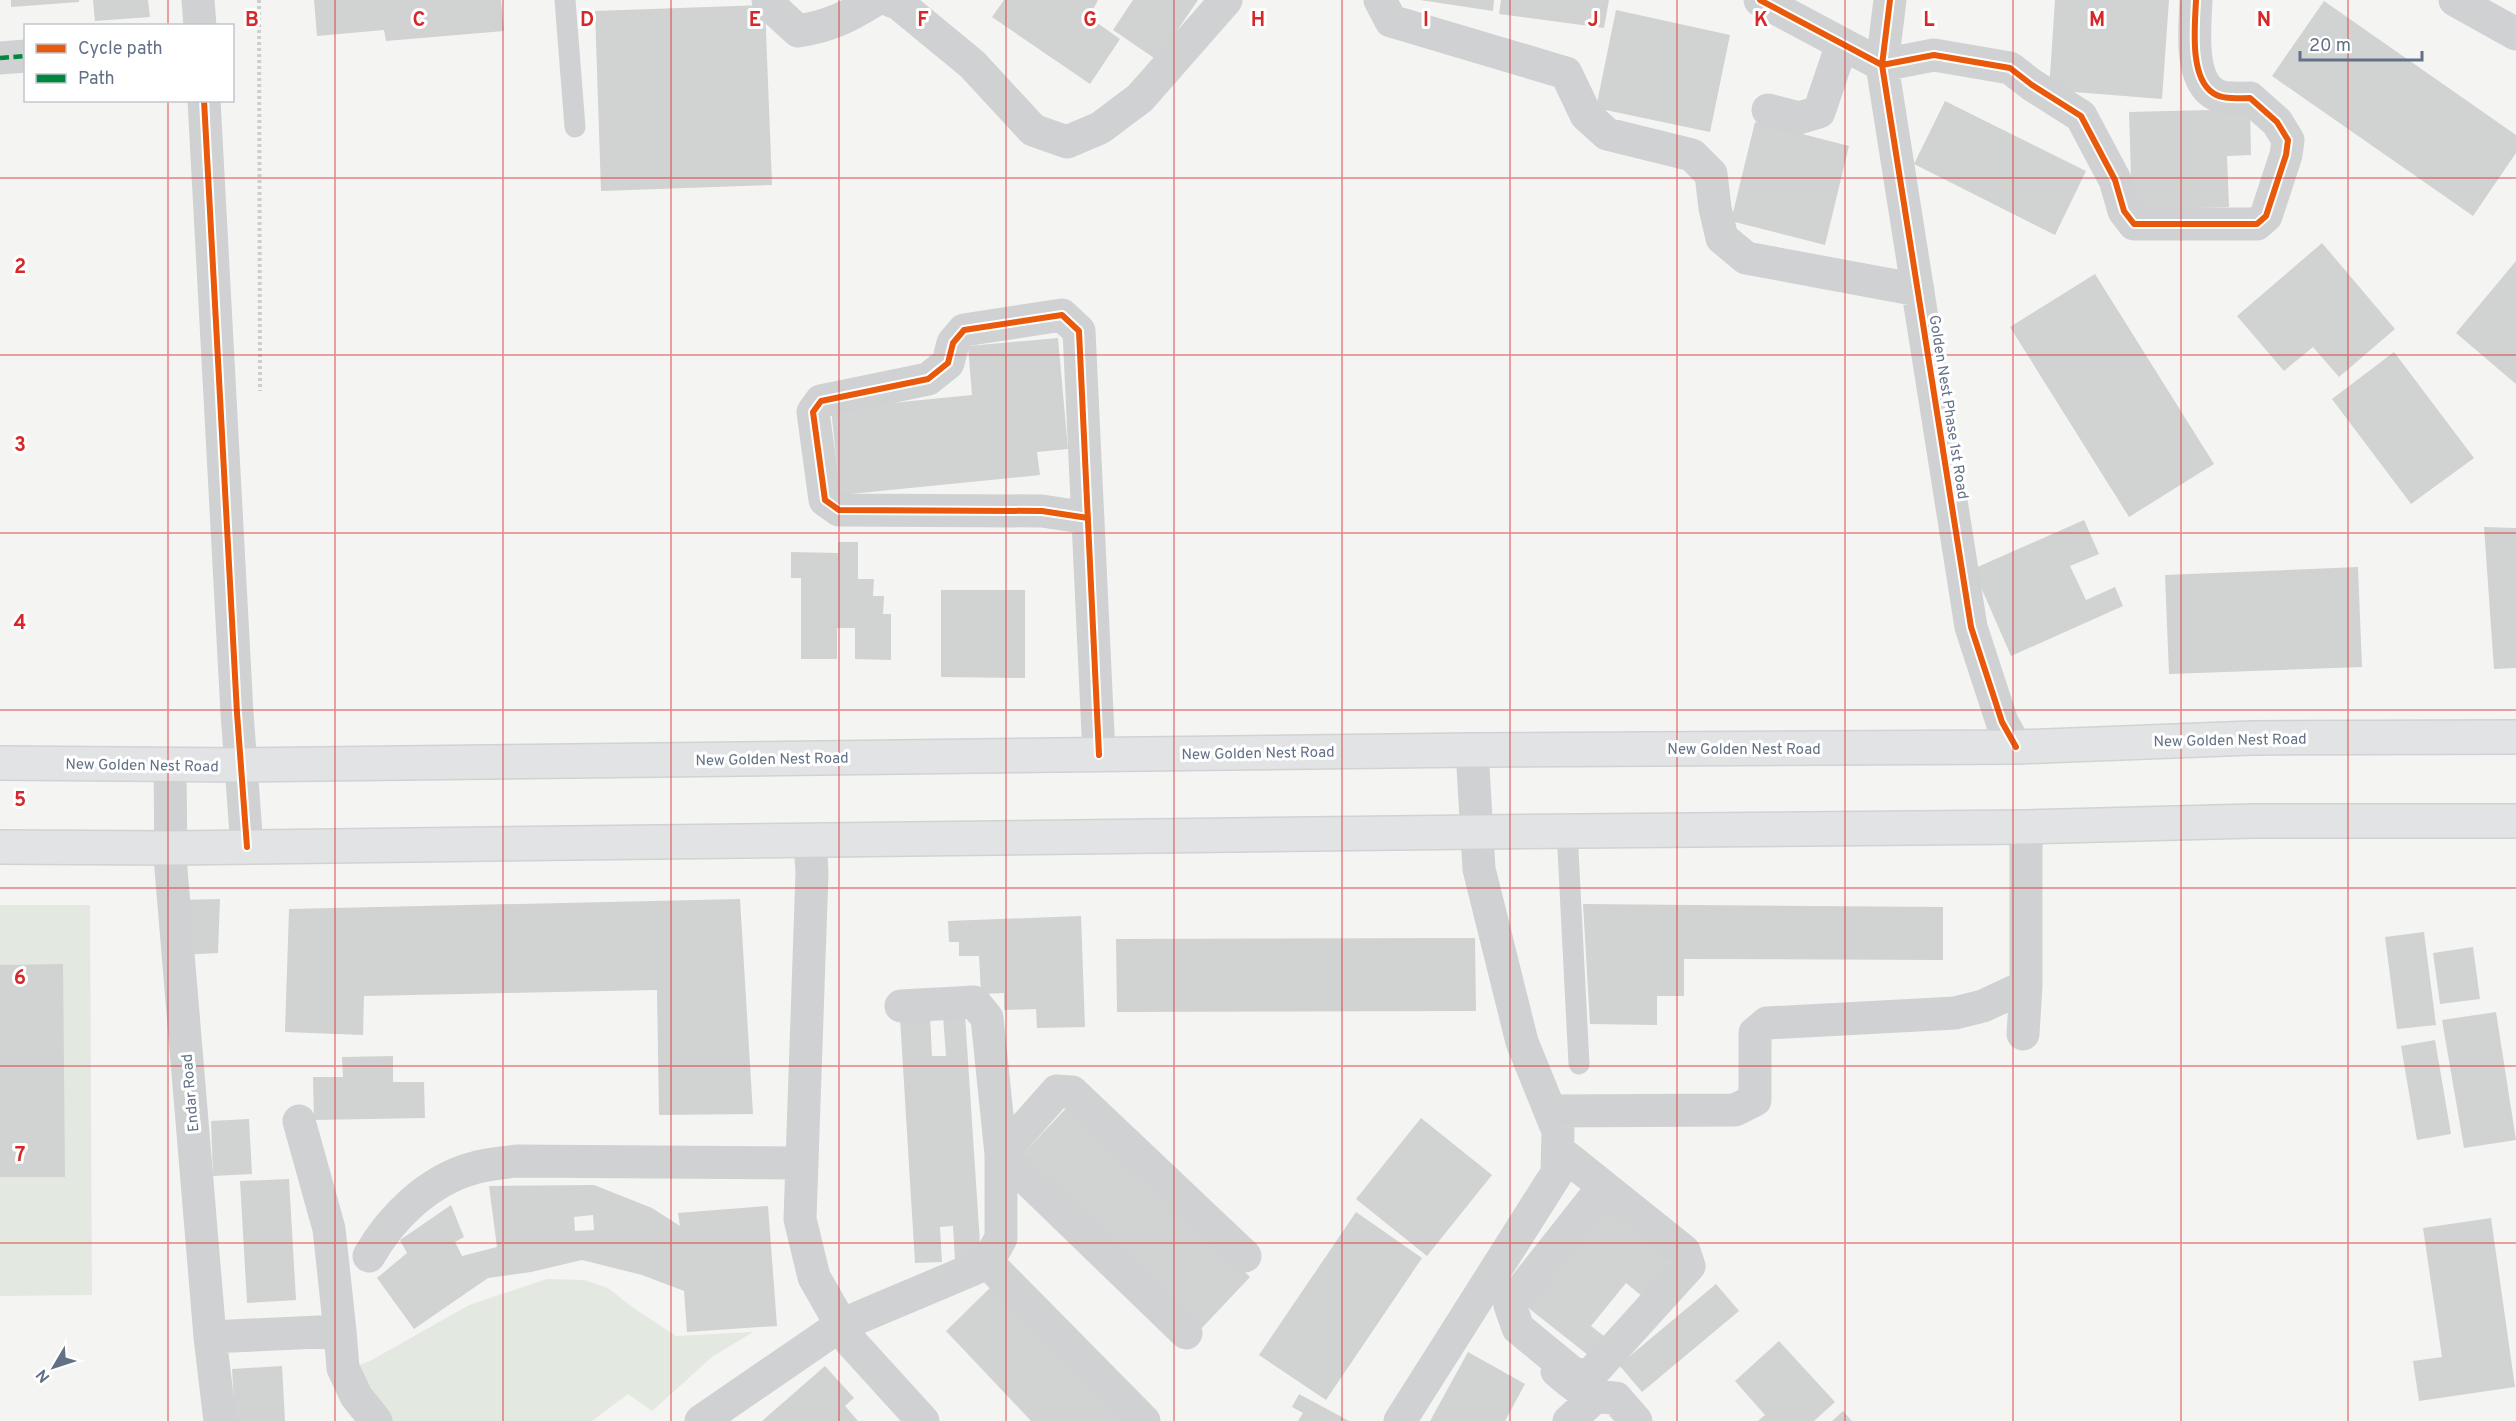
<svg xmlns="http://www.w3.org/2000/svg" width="2516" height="1421" viewBox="0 0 2516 1421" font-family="Overpass,sans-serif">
<rect width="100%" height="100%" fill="#f4f5f2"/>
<path fill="#e3e8e0" d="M 0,905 L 90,905 L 92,1295 L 0,1296 Z
M 547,1279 L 584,1280 L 608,1288 L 632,1307 L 676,1336 L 753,1332 L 712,1357 L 652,1411 L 628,1394 L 592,1421 L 383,1421 L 354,1367 L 370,1361 L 469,1305 Z"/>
<path fill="#d1d2d2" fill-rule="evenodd" d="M 11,0 L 79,0 L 79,2 L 11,7 Z
M 93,0 L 148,0 L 150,17 L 95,21 Z
M 314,0 L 501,0 L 504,31 L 386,41 L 384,30 L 317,36 Z
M 1004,0 L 1098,0 L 1089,17 L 1120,39 L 1090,84 L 992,17 Z
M 1133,0 L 1198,0 L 1157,60 L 1113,30 Z
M 1420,0 L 1494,0 L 1493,11 Z
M 1501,0 L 1609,0 L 1604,28 L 1499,14 Z
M 2055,0 L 2169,0 L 2162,99 L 2049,90 Z
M 2324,1 L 2516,135 L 2516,153 L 2473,216 L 2272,76 Z
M 765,5 L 772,185 L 601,191 L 595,11 Z
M 1616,10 L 1730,35 L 1710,132 L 1596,108 Z
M 1945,101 L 2086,171 L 2055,235 L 1914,164 Z
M 2250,109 L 2251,155 L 2227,156 L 2229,207 L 2132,210 L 2129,112 Z
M 1755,122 L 1849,146 L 1825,245 L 1731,221 Z
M 2322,243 L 2395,329 L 2339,377 L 2313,347 L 2284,371 L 2237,316 Z
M 2516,261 L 2516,384 L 2456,333 Z
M 2095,274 L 2214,464 L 2129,517 L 2010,327 Z
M 1058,338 L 1068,449 L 1037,452 L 1040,475 L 840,495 L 831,409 L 972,395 L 968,346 Z
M 2394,352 L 2474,458 L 2411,504 L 2332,399 Z
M 2084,520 L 2099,554 L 2070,566 L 2086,600 L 2115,587 L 2123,606 L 2011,656 L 1973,569 Z
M 2484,527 L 2516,528 L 2516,668 L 2494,669 Z
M 838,542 L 858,542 L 858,579 L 874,579 L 873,596 L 884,596 L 883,614 L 891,614 L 891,660 L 855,659 L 855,628 L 837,628 L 837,659 L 801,659 L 801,578 L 791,578 L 791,552 L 838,553 Z
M 2358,567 L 2362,667 L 2169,674 L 2165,575 Z
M 941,590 L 1025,590 L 1025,678 L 941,677 Z
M 220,899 L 218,953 L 181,955 L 180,900 Z
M 740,899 L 753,1114 L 659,1115 L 657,990 L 364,996 L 363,1035 L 285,1032 L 289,909 Z
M 1583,904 L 1943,907 L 1943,960 L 1684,959 L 1684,996 L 1657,996 L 1657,1025 L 1590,1024 Z
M 1081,916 L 1085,1027 L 1037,1028 L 1036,1009 L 1004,1010 L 1004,993 L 981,994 L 979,956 L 959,956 L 959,942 L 949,942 L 948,921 Z
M 2424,932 L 2436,1025 L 2397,1029 L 2385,937 Z
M 1475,938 L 1476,1011 L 1117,1012 L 1116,939 Z
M 2473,947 L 2480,999 L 2440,1004 L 2433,953 Z
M 63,964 L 65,1177 L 0,1177 L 0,965 Z
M 2496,1012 L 2516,1140 L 2464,1148 L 2442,1020 Z
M 965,1015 L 981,1259 L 955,1261 L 953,1226 L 940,1227 L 942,1262 L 915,1263 L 900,1018 L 930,1017 L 932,1056 L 946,1056 L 943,1016 Z
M 2435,1040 L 2451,1134 L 2417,1140 L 2401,1046 Z
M 393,1056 L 393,1082 L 424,1082 L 425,1118 L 314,1120 L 313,1077 L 343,1077 L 342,1057 Z
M 1069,1105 L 1250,1277 L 1200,1330 L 1019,1158 Z
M 1421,1118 L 1492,1175 L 1427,1256 L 1356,1199 Z
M 249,1119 L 252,1174 L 213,1176 L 211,1121 Z
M 289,1179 L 296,1300 L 247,1303 L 240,1181 Z
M 594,1185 L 652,1208 L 680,1226 L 678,1213 L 768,1206 L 777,1326 L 687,1332 L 684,1291 L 642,1275 L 582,1260 L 531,1272 L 488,1278 L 414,1329 L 377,1278 L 407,1253 L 400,1240 L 451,1205 L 464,1237 L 455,1242 L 462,1256 L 497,1247 L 489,1186 ZM 593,1215 L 594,1230 L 575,1231 L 574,1217 Z
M 1602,1200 L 1674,1258 L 1643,1297 L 1626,1283 L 1591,1326 L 1609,1340 L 1593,1359 L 1521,1302 Z
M 1356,1212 L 1422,1258 L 1326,1400 L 1259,1355 Z
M 2491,1218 L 2515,1387 L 2419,1401 L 2413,1361 L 2442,1357 L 2423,1228 Z
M 996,1282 L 1126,1421 L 1031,1421 L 946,1331 Z
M 1716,1284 L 1739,1311 L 1642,1392 L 1619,1365 Z
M 1779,1341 L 1835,1402 L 1814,1421 L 1758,1421 L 1765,1415 L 1735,1381 Z
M 1468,1352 L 1525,1384 L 1505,1421 L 1430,1421 Z
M 282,1366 L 285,1421 L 235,1421 L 232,1369 Z
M 825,1366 L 854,1398 L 845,1406 L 858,1421 L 762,1421 Z
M 1299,1394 L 1349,1421 L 1298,1421 L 1303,1413 L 1292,1407 Z
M 1843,1411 L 1852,1421 L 1832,1421 Z"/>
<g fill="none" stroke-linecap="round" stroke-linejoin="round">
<defs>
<path id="secondary" d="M 0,763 L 242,765 L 1472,750 L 2016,747 L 2252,738 L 2516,737
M 0,847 L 170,848 L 1478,832 L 2026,827 L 2253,821 L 2516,821"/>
</defs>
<use href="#secondary" stroke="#d0d3d3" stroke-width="36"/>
<path stroke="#cecece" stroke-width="4" stroke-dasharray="3 3" stroke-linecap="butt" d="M 259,0 L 260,391"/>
<path stroke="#d0d1d2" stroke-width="21" d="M 565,0 L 575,127
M 1567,831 L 1579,1064"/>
<path stroke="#d0d1d2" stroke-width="33" d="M 768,0 L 772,7 L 798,31 C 830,26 848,17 875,0
M 889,0 L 899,4 L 972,64 L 1033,130 L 1067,142 L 1100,128 L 1140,98 L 1226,0
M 1380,0 L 1391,21 L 1566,73 L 1586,115 L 1607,134 L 1692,155 L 1711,174 L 1715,208 L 1722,238 L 1746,258 L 1918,290
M 1760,0 L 1882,65 L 1934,55 L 2010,68 L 2032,85 L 2081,116 L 2115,180 L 2124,211 L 2134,224 L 2257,224 L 2266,216 L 2286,155 L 2288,140 L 2277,122 L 2250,98 C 2238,98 2223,100 2213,93 C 2189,77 2195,25 2196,0
M 1890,0 L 1882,65 L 1971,627 L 2002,722 L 2016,747
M 2455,0 L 2516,34
M 0,58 L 26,56
M 1768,110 L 1799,118 L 1819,112 L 1842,44
M 1088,518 L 1042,511 L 839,510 L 825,500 L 813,412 L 821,401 L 928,379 L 948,363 L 953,343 L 964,330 L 1062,315 L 1079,331 L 1099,755
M 170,765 L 171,869 L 210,1337 L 220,1421
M 810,841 L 812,873 L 800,1219 L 814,1277 L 851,1342 L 923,1421
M 2023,1034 L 2026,986 L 2026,827
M 1550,1111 L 1735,1110 L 1755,1100 L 1755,1033 L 1767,1023 L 1955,1013 L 1983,1006 L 2026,986
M 299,1121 L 329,1229 L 340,1331
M 1558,1150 L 1684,1251 L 1689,1266 L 1592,1373 L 1575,1375 L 1518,1328 L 1510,1305 L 1603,1187
M 369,1256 C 391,1217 429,1180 474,1168 C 487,1164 502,1163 516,1161 L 801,1163
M 986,1261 L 1144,1421
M 1186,1333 L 1001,1154 L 1057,1091 L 1072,1092 L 1245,1256
M 210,1337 L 340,1331 L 343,1368 L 356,1396 L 376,1421
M 1557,1371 C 1579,1390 1587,1397 1616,1398 L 1636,1421
M 701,1421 L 841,1325 L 976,1268 L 990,1258 L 1001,1238 L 1001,1154 L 987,1018 L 974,1002 L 901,1006
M 1400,1421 L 1557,1173 L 1558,1131 L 1522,1042 L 1479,869 L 1472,750
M 1569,1421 L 1595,1397"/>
<path stroke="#d0d1d2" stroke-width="33" d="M 198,0 L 200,26
M 204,100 L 237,713 L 247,847"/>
<use href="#secondary" stroke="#e2e3e4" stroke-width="33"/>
<path stroke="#00873e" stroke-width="4.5" stroke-dasharray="9 4.5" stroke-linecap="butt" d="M 0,58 L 26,56"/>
<defs>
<path id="cycleway" d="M 1760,0 L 1882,65 L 1934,55 L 2010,68 L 2032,85 L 2081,116 L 2115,180 L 2124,211 L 2134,224 L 2257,224 L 2266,216 L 2286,155 L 2288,140 L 2277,122 L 2250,98 C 2238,98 2223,100 2213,93 C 2189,77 2195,25 2196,0
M 1890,0 L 1882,65 L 1971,627 L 2002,722 L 2016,747
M 204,100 L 237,713 L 247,847
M 1088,518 L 1042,511 L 839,510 L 825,500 L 813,412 L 821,401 L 928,379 L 948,363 L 953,343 L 964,330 L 1062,315 L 1079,331 L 1099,755"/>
</defs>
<use href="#cycleway" stroke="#fff" stroke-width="10"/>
<use href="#cycleway" stroke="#e8590c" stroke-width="6"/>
</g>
<path fill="none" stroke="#d62828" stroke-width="1.5" stroke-opacity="0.55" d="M 168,0 L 168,26M 335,0 L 335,1421M 503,0 L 503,1421M 671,0 L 671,1421M 839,0 L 839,1421M 1006,0 L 1006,1421M 1174,0 L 1174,1421M 1342,0 L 1342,1421M 1510,0 L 1510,1421M 1677,0 L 1677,1421M 1845,0 L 1845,1421M 2013,0 L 2013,1421M 2181,0 L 2181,1421M 2348,0 L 2348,1421M 168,100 L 168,1421M 0,178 L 2516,178M 0,355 L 2516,355M 0,533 L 2516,533M 0,710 L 2516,710M 0,888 L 2516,888M 0,1066 L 2516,1066M 0,1243 L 2516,1243"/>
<g text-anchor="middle" stroke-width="6" stroke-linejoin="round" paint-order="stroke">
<g font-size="15" fill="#627186" stroke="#fff">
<text transform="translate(1949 407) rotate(81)" y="5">Golden Nest Phase 1st Road</text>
<text transform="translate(2230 740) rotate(-1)" y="5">New Golden Nest Road</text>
<text x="1744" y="754">New Golden Nest Road</text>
<text transform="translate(1258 753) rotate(-1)" y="5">New Golden Nest Road</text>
<text transform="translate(772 759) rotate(-1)" y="5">New Golden Nest Road</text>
<text transform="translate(142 765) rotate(1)" y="5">New Golden Nest Road</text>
<text transform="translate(190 1093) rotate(-95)" y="5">Endar Road</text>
</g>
</g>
<g font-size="20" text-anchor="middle" font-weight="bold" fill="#d62828" stroke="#fff" stroke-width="6" stroke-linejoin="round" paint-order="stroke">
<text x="252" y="26">B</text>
<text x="419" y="26">C</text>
<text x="587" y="26">D</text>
<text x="755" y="26">E</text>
<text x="923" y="26">F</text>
<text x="1090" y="26">G</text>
<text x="1258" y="26">H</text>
<text x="1426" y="26">I</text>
<text x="1593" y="26">J</text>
<text x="1761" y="26">K</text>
<text x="1929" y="26">L</text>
<text x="2097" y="26">M</text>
<text x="2264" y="26">N</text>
<text x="20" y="273">2</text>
<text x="20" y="451">3</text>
<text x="20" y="629">4</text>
<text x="20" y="806">5</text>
<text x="20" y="984">6</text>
<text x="20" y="1161">7</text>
</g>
<rect x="24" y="24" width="210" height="78" fill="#ffffff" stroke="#c0c6cf" stroke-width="1.5"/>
<rect x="36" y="44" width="30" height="9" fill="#e8590c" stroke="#c0c6cf" stroke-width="1.5"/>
<text x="78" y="54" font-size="18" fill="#627186">Cycle path</text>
<rect x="36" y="74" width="30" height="9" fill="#00873e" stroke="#c0c6cf" stroke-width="1.5"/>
<text x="78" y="84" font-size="18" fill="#627186">Path</text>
<g transform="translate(54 1367) rotate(231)" stroke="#ffffff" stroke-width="4.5" paint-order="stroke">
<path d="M0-4.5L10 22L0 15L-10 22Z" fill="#627186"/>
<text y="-9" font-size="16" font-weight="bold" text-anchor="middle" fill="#627186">N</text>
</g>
<path d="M2300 51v9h122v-9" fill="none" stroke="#627186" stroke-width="3"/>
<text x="2309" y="51" font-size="18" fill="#627186" stroke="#ffffff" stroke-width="4.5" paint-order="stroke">20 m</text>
</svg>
